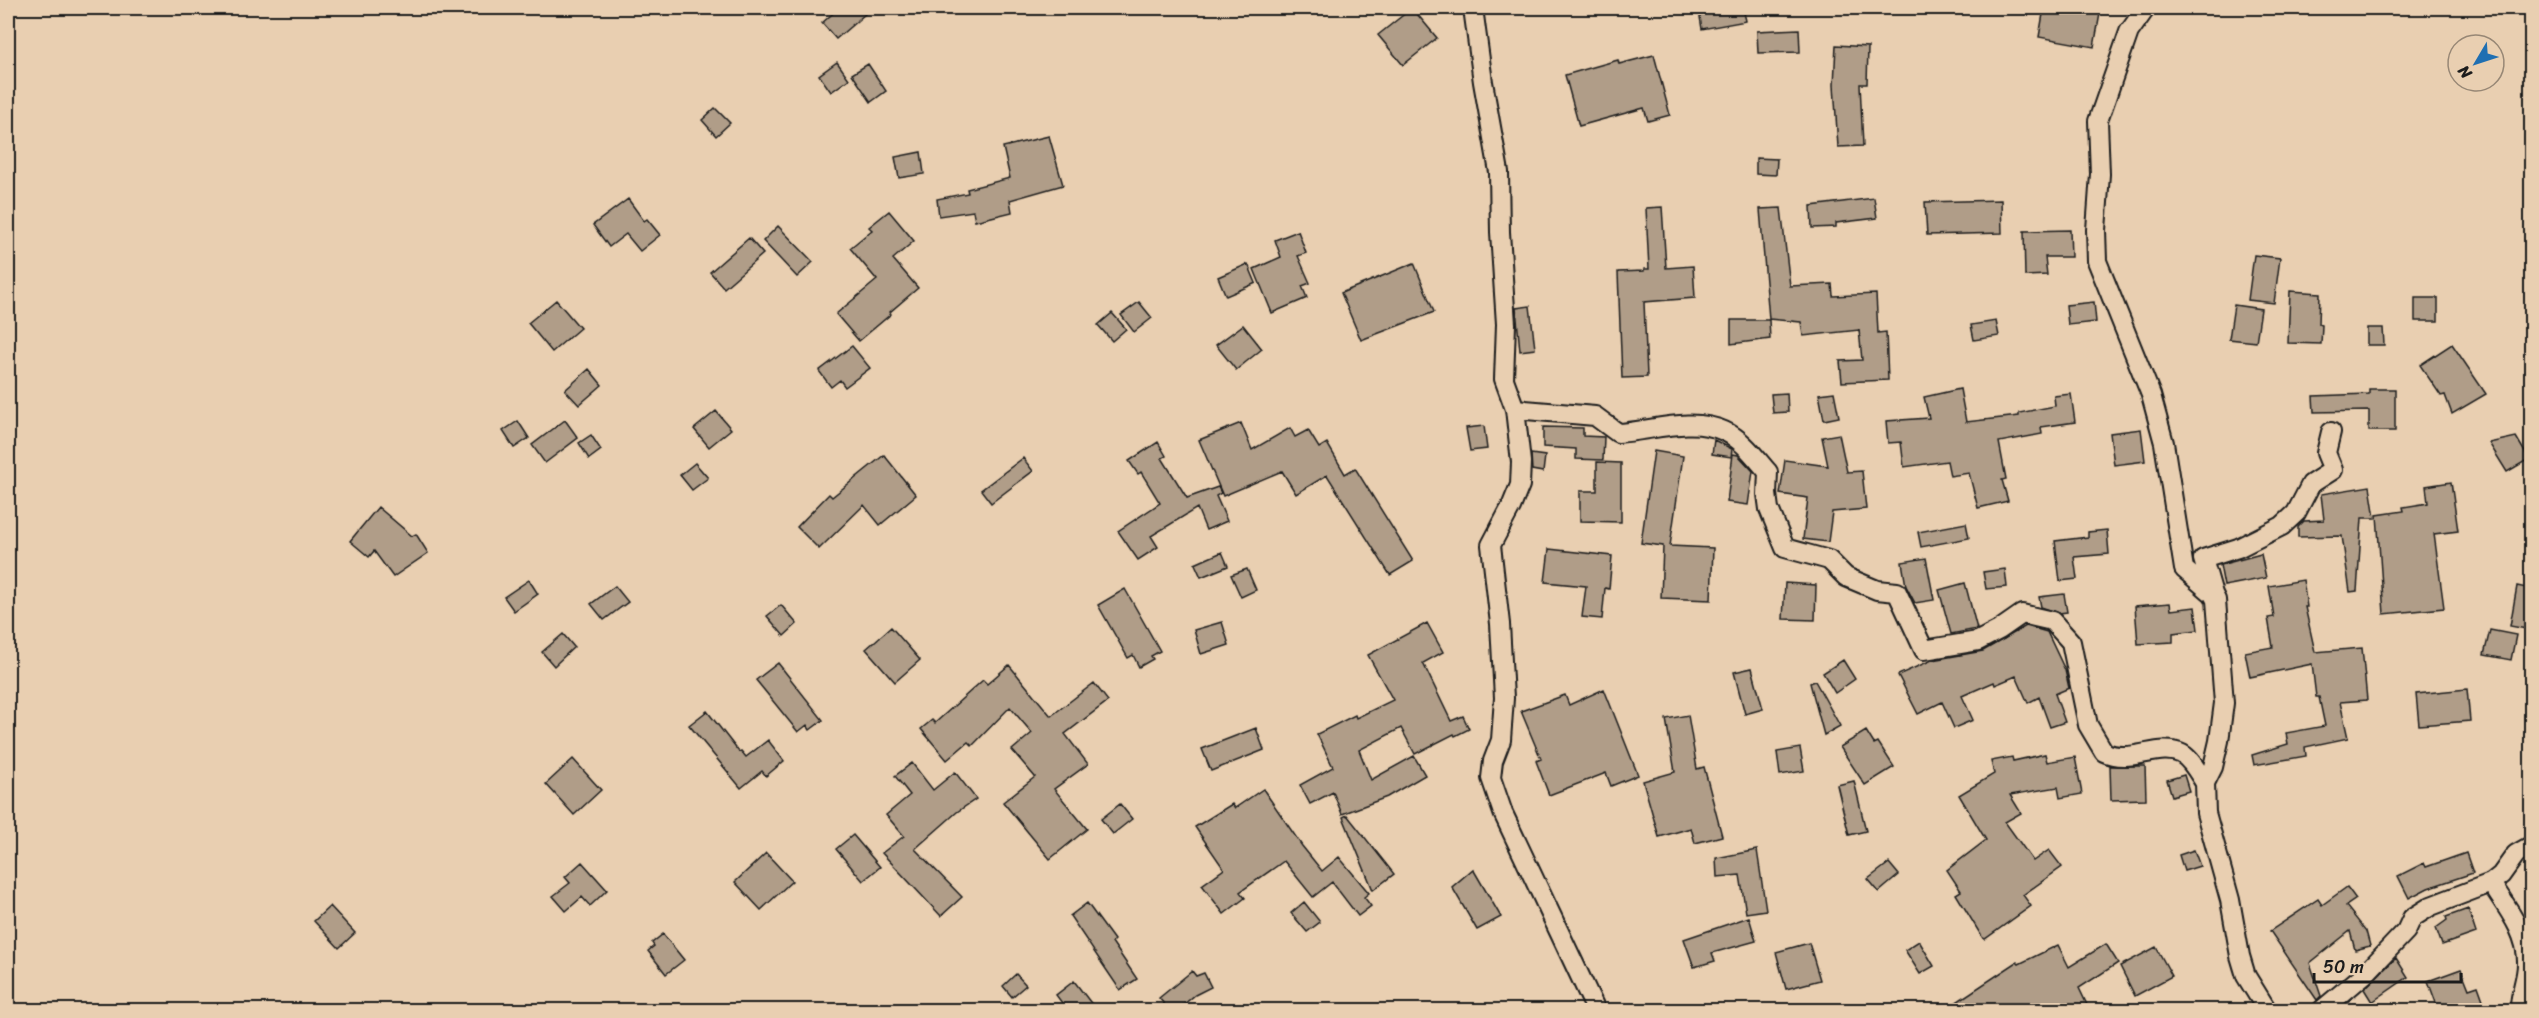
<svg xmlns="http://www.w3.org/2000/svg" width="2539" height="1018" viewBox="0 0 2539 1018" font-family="Sriracha,sans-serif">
<rect width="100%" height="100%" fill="#e9cfb1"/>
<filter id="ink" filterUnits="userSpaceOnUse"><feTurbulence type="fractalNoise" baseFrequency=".0167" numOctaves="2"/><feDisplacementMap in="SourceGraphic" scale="12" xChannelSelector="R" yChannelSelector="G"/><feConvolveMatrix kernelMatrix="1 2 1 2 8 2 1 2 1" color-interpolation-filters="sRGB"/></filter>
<g filter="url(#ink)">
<path fill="#b09d88" stroke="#1c1c1c" stroke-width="1.5" d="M 839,8 L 872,8 L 836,39 L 822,23 Z
M 1412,8 L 1437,38 L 1403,65 L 1378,35 Z
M 1719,8 L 1743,8 L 1746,21 L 1702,29 L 1699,11 Z
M 2044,8 L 2101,8 L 2094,47 L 2039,37 Z
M 1799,29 L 1800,52 L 1758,53 L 1757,31 Z
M 1836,45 L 1868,47 L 1867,84 L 1860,84 L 1863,146 L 1838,147 L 1834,85 Z
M 1654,55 L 1670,115 L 1648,121 L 1644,108 L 1579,126 L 1565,75 L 1618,60 L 1619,64 Z
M 837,62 L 849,79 L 831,92 L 819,75 Z
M 868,64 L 886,91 L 871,102 L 852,74 Z
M 715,108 L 730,123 L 716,136 L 702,120 Z
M 1049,136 L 1063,185 L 1010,200 L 1012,212 L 975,221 L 973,211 L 939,216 L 937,199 L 968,193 L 967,189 L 1010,178 L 1003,147 Z
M 921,152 L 924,174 L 899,178 L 895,157 Z
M 1756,158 L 1777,159 L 1776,175 L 1756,174 Z
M 1874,198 L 1877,218 L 1836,223 L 1836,227 L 1812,228 L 1811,206 Z
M 628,199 L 644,221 L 647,219 L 660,235 L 640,251 L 626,234 L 609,247 L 593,225 Z
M 2001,200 L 2002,233 L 1927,235 L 1925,202 Z
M 1662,207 L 1666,268 L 1693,266 L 1695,298 L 1644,302 L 1647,377 L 1622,378 L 1618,272 L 1644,271 L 1644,269 L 1649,269 L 1646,208 Z
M 1781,208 L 1790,286 L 1832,284 L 1833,296 L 1876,294 L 1878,333 L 1886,332 L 1888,380 L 1842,382 L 1840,361 L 1862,360 L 1859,330 L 1803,336 L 1801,322 L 1769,319 L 1760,209 Z
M 889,211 L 914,241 L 893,259 L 918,288 L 890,312 L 891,314 L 859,341 L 836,314 L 877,280 L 850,248 L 872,230 L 869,227 Z
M 778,226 L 813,262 L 797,277 L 763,241 Z
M 2070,230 L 2071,257 L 2045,257 L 2047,275 L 2025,276 L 2024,231 Z
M 1298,231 L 1306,253 L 1298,256 L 1310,283 L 1302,286 L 1307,298 L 1272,313 L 1254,269 L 1281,257 L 1275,240 Z
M 749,238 L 763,254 L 724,288 L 710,272 Z
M 2254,255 L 2280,258 L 2274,303 L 2248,300 Z
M 1414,263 L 1434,312 L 1361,340 L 1341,293 Z
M 1248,264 L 1256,283 L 1226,296 L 1218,277 Z
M 2290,291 L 2320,293 L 2319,324 L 2322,325 L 2321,344 L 2288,343 Z
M 2415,298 L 2438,298 L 2438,321 L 2415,321 Z
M 556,300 L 580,328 L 552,352 L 528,323 Z
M 1139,302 L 1152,318 L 1134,332 L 1121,315 Z
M 2094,302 L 2096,322 L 2068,325 L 2066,305 Z
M 2234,305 L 2261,309 L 2256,342 L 2229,339 Z
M 1530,306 L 1535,349 L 1520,351 L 1516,308 Z
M 1112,313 L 1126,329 L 1112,341 L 1098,325 Z
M 1731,320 L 1769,320 L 1770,339 L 1731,344 Z
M 1996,321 L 1999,336 L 1974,340 L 1971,325 Z
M 1243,325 L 1262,349 L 1236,370 L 1216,345 Z
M 2367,328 L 2383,328 L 2384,345 L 2367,345 Z
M 2452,344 L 2486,394 L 2452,414 L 2445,395 L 2441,396 L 2420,365 Z
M 852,346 L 870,368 L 845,387 L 840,380 L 831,387 L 819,371 Z
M 589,369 L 602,385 L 579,405 L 565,390 Z
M 1960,389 L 1966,422 L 2019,416 L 2019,413 L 2055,406 L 2054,396 L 2071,394 L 2075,422 L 2041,427 L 2042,434 L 1999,442 L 2006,479 L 2002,480 L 2008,501 L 1978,508 L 1969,473 L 1950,476 L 1947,461 L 1904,467 L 1901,442 L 1888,443 L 1886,421 L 1929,418 L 1924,397 Z
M 2369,389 L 2395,389 L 2395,431 L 2369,431 L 2369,411 L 2314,412 L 2313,396 L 2369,394 Z
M 1834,392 L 1839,417 L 1824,420 L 1819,394 Z
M 1787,393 L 1788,412 L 1773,413 L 1771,394 Z
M 716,411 L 731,429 L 709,447 L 694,429 Z
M 565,420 L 578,438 L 545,463 L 532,445 Z
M 518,421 L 529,438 L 514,448 L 503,431 Z
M 1241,423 L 1252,450 L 1290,428 L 1295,437 L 1308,430 L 1319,448 L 1327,443 L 1345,474 L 1355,468 L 1413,561 L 1390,575 L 1327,475 L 1296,494 L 1282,471 L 1223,496 L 1199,440 Z
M 1484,426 L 1487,449 L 1470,451 L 1466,428 Z
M 1543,427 L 1583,428 L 1583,436 L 1604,437 L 1603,460 L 1576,459 L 1576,449 L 1543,447 Z
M 2141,429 L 2145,461 L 2114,465 L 2110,433 Z
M 1839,434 L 1847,472 L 1862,471 L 1866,509 L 1832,512 L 1828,542 L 1803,539 L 1808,498 L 1780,494 L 1785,460 L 1828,466 L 1822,437 Z
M 591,435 L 601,450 L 589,459 L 579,443 Z
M 2516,437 L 2529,459 L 2507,472 L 2489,443 Z
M 1714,440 L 1732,449 L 1731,457 L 1712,454 Z
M 1158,442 L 1166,456 L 1162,458 L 1187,498 L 1218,487 L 1221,493 L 1216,496 L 1227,521 L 1206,530 L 1197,508 L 1151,536 L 1158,547 L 1138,560 L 1118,531 L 1160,503 L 1141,472 L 1138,474 L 1129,461 Z
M 1654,451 L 1683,456 L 1670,546 L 1713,548 L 1711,600 L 1661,598 L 1663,546 L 1641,543 Z
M 1531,454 L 1545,456 L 1543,472 L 1532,470 Z
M 1733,454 L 1738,455 L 1753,471 L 1748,505 L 1727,502 Z
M 884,455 L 916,495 L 880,525 L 864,505 L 819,549 L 797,527 L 829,494 L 832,497 Z
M 1023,458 L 1033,471 L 991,503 L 981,490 Z
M 1597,462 L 1621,463 L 1621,522 L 1580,521 L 1580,491 L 1597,491 Z
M 695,463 L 708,478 L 692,490 L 680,475 Z
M 2451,482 L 2458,531 L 2434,534 L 2444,608 L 2384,614 L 2377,515 L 2404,511 L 2403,507 L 2428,503 L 2426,486 Z
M 2370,486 L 2375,518 L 2362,518 L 2357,591 L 2350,592 L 2342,536 L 2298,537 L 2298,527 L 2304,521 L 2324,520 L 2321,494 Z
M 378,507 L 412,536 L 416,534 L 428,553 L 393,577 L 374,551 L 369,557 L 350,541 Z
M 1966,523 L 1969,538 L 1921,547 L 1918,532 Z
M 2107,530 L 2109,554 L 2074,557 L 2077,579 L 2060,581 L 2055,541 L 2088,537 L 2088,532 Z
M 1549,549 L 1612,556 L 1609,589 L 1605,588 L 1602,619 L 1582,617 L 1586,586 L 1545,582 Z
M 1222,552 L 1228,566 L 1201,577 L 1195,564 Z
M 2261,554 L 2266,578 L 2224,586 L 2220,565 Z
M 1926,558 L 1934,600 L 1915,603 L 1906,586 L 1902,562 Z
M 1247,569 L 1256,590 L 1241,597 L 1231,575 Z
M 2005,569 L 2007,587 L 1986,589 L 1983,572 Z
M 529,580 L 538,594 L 514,611 L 504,597 Z
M 2303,580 L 2307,607 L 2305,607 L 2315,652 L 2362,648 L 2367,700 L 2340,702 L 2348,738 L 2305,747 L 2306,756 L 2254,765 L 2252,755 L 2288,744 L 2286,733 L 2325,726 L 2319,697 L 2316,697 L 2312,664 L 2250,677 L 2245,652 L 2273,647 L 2268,618 L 2274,617 L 2269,586 Z
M 1785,583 L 1816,585 L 1815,620 L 1783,619 Z
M 1965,583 L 1977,629 L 1951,634 L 1939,590 Z
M 615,586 L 628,602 L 604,620 L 591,604 Z
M 2517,586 L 2532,589 L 2532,630 L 2510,626 Z
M 1125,589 L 1160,651 L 1151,656 L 1153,659 L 1139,667 L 1133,655 L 1128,658 L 1098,605 Z
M 2064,594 L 2067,612 L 2059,613 L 2041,607 L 2039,597 Z
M 2170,603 L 2171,610 L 2195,607 L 2198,630 L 2173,633 L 2173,642 L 2138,644 L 2135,606 Z
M 781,605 L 797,624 L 784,636 L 767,616 Z
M 1222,622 L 1229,645 L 1201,654 L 1194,630 Z
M 1427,623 L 1443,652 L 1423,663 L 1451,721 L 1463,716 L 1469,729 L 1455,736 L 1454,734 L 1415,754 L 1401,728 L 1359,750 L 1371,780 L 1414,756 L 1425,775 L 1387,797 L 1342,814 L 1333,792 L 1310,804 L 1300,785 L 1333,767 L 1317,734 L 1355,715 L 1356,718 L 1393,700 L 1368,655 Z
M 2026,626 L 2047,632 L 2065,670 L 2069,688 L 2055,694 L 2065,722 L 2050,727 L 2039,697 L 2028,703 L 2016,676 L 1995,685 L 1994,682 L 1962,696 L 1973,720 L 1954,728 L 1942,702 L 1918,714 L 1898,675 L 1932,660 L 1983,651 Z
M 891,627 L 920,660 L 895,682 L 866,649 Z
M 2490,630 L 2516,635 L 2511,660 L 2484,655 Z
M 563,634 L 574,647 L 554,666 L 542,652 Z
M 1843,660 L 1855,679 L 1835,693 L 1823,673 Z
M 778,663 L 823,720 L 810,730 L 807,725 L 798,732 L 756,680 Z
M 1009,665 L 1051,716 L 1094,683 L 1108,701 L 1065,734 L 1088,764 L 1054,789 L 1087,829 L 1050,859 L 1003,802 L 1035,777 L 1012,750 L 1032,733 L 1010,707 L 972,746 L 968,742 L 947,760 L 921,729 L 932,720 L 935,723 L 983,680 L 987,684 Z
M 1752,668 L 1763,709 L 1745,714 L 1734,672 Z
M 1815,681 L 1840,726 L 1824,735 L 1810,683 Z
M 1604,689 L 1638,775 L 1611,786 L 1606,773 L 1549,795 L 1536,761 L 1541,759 L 1521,711 L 1565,695 L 1569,705 Z
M 2467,689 L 2470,721 L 2419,725 L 2416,694 Z
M 707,711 L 739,752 L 741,751 L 746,757 L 768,740 L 784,761 L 766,776 L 762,771 L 741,788 L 689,725 Z
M 1688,715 L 1697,769 L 1704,767 L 1722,836 L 1695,843 L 1691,828 L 1659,837 L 1643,781 L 1675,772 L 1666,719 Z
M 1256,728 L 1264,750 L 1211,771 L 1202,749 Z
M 1866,731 L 1874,744 L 1878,742 L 1894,767 L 1865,785 L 1840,747 Z
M 1800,748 L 1804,771 L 1780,775 L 1777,752 Z
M 2045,754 L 2047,762 L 2075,757 L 2082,794 L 2060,798 L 2058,787 L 2010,795 L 2021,813 L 2005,822 L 2033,861 L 2049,850 L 2062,867 L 2023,895 L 2031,906 L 1985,939 L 1982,937 L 1956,894 L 1961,891 L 1947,870 L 1986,840 L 1959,795 L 1994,774 L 1991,761 L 2012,757 L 2013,761 Z
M 573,759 L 601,790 L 574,815 L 546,784 Z
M 912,763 L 933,790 L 955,772 L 976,799 L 957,812 L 915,849 L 962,897 L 941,916 L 882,853 L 904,836 L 886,815 L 910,795 L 895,776 Z
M 2110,766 L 2145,766 L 2146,799 L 2111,800 Z
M 2184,775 L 2189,791 L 2172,796 L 2167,780 Z
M 1854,781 L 1866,831 L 1849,835 L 1837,785 Z
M 1263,789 L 1302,846 L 1322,871 L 1339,857 L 1369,893 L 1364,897 L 1371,906 L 1358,916 L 1332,882 L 1313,897 L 1284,861 L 1240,892 L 1245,898 L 1224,914 L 1202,885 L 1224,869 L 1195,827 L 1232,804 L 1235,808 Z
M 1120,804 L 1132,819 L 1113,834 L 1101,819 Z
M 1347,815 L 1394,874 L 1373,890 L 1343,817 Z
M 853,835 L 880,867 L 863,881 L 836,849 Z
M 1757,850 L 1766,910 L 1746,913 L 1740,875 L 1717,877 L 1716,858 Z
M 2194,850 L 2200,866 L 2184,871 L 2179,855 Z
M 766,853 L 792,881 L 761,910 L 735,882 Z
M 2466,853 L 2473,873 L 2428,888 L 2409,898 L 2398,876 L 2424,863 L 2426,867 Z
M 582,862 L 607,890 L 590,906 L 582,897 L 566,911 L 553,896 L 570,883 L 565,877 Z
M 1889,863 L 1899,875 L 1879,892 L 1868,879 Z
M 1473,869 L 1501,917 L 1477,930 L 1452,887 Z
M 2347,887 L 2356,899 L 2346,906 L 2366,931 L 2370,946 L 2355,950 L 2350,931 L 2310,963 L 2321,996 L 2317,1000 L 2270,931 L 2318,899 L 2322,905 Z
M 1304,902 L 1320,922 L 1307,932 L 1291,913 Z
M 1087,903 L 1114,940 L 1112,942 L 1137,979 L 1120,990 L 1070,916 Z
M 330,906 L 355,933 L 339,948 L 314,921 Z
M 2468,909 L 2476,933 L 2442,945 L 2436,928 L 2447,920 L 2446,917 Z
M 1749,917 L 1756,941 L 1712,953 L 1715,961 L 1694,967 L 1684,939 Z
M 663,934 L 684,960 L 666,974 L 648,951 L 654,946 L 652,943 Z
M 1919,941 L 1934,966 L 1920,974 L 1905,950 Z
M 1809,943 L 1820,980 L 1786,989 L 1776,952 Z
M 2106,944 L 2118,963 L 2079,988 L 2090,1011 L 1943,1011 L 2017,962 L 2019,964 L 2058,945 L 2069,967 Z
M 2156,947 L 2172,976 L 2135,996 L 2120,966 Z
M 2396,958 L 2408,977 L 2372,1002 L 2364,989 Z
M 2461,969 L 2469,989 L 2478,986 L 2487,1011 L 2439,1011 L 2428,981 Z
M 1192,971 L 1196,976 L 1204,973 L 1211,987 L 1195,995 L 1176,1011 L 1170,1011 L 1159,998 Z
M 1016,974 L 1026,985 L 1012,997 L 1003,986 Z
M 1074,981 L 1097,1011 L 1068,1011 L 1056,995 Z"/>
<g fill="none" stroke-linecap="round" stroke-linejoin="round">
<defs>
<path id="minor" d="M 1473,8 L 1483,82 L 1499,172 L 1500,232 L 1506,324 L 1504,379 L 1515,409 L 1521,462 L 1520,485 L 1511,507 L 1491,545 L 1500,624 L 1504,698 L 1501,740 L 1493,761 L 1491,778 L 1503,813 L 1596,1010
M 2146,8 L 2129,32 L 2098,121 L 2100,174 L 2096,230 L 2097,261 L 2151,395 L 2164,443 L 2184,569 L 2213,594 L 2216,600 L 2224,703 L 2219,741 L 2213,767 L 2205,783 L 2206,813 L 2230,900 L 2240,956 L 2246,976 L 2267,1010
M 1515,409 L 1595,416 L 1618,433 C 1651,431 1692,416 1724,431 C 1742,439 1755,457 1768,472 L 1767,494 L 1769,509 L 1785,548 L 1829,560 L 1846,577 L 1877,590 L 1897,592 L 1924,650 L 1978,641 L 1999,630 L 2022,614 L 2052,621 L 2071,642 L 2088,725 L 2104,752 C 2131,765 2159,742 2182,754 C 2192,760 2199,774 2205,783
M 2213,594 L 2203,559 L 2238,548 L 2282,526 L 2296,513 L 2311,484 L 2333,470 L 2326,453 L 2331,432
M 2491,883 C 2507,908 2528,933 2527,964 C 2527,979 2519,995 2520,1010
M 2322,1010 L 2367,972 L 2406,931 L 2412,918 L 2431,906 L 2491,883 L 2501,875 L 2516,854 L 2532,845"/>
</defs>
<use href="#minor" stroke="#1c1c1c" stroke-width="22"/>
<use href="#minor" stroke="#e9cfb1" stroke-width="18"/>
</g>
</g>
<rect width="2539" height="1018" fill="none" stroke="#e9cfb1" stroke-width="30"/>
<rect x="15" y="15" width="2509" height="988" fill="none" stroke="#1c1c1c" stroke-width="2" filter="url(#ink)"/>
<g transform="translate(2476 63) rotate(231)"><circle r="28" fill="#e9cfb1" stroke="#978775" stroke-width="1.5"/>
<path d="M0-4.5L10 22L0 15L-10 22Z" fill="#1f6fb2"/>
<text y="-9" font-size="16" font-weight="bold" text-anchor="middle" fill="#1c1c1c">N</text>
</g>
<path d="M2314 973v9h147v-9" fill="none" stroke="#1c1c1c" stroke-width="3"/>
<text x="2323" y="973" font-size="18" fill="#1c1c1c" stroke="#e9cfb1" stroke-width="4.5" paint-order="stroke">50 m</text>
</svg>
